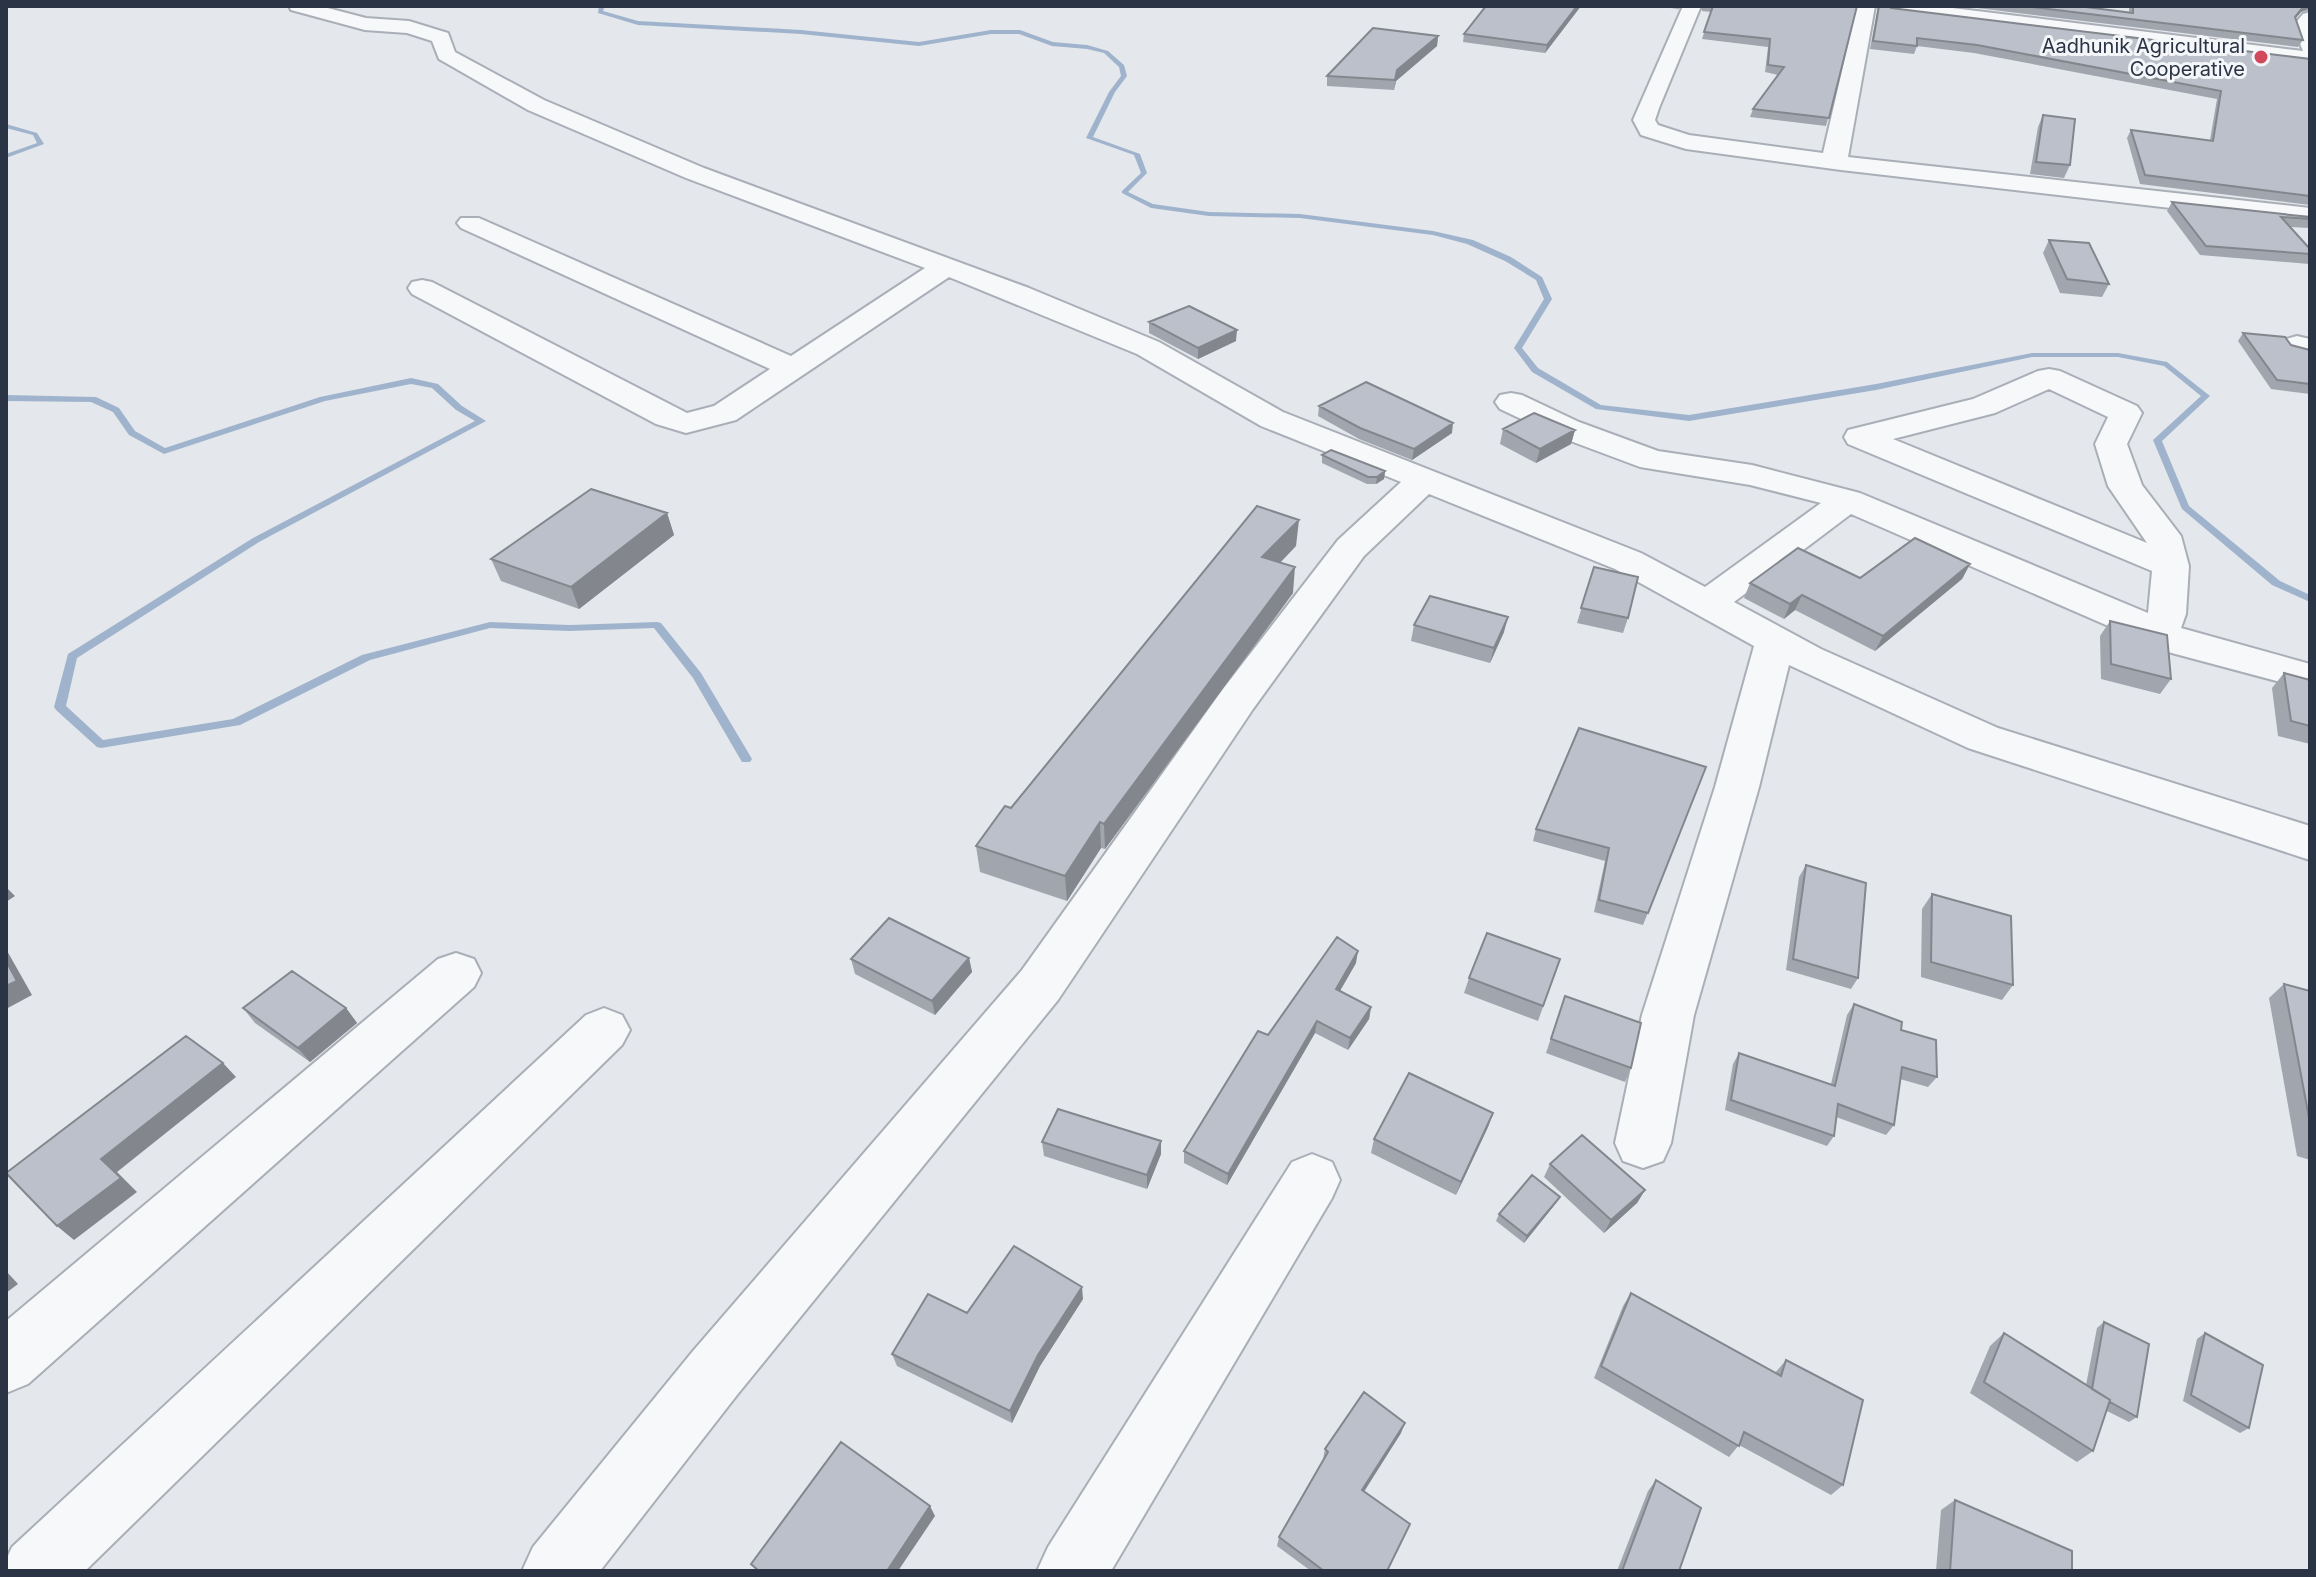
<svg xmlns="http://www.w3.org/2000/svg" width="2316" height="1577" viewBox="0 0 2316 1577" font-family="Inter,sans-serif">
<rect width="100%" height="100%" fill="#e4e7ec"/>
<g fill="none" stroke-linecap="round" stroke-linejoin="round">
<path fill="#9fb4cc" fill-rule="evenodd" d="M 599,6 L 605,6 L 603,11 L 638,21 L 801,30 L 919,42 L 991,30 L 1020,30 L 1053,42 L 1087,45 L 1108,51 L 1124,65 L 1127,76 L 1115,92 L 1093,137 L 1140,154 L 1147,173 L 1128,192 L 1153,204 L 1209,212 L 1300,214 L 1433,231 L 1473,240 L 1511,257 L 1542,277 L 1552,299 L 1522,348 L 1538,368 L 1601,405 L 1689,415 L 1876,384 L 2032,353 L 2118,353 L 2167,362 L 2210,396 L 2162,441 L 2189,506 L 2280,581 L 2310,595 L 2310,602 L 2272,585 L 2182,509 L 2153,440 L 2201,396 L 2164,366 L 2118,357 L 2032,357 L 1876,390 L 1689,421 L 1596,409 L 1532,372 L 1514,348 L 1544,299 L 1536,280 L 1505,261 L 1467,244 L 1433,235 L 1300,218 L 1209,216 L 1151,208 L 1122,193 L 1122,191 L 1141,173 L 1134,155 L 1086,138 L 1109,92 L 1121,76 L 1119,67 L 1104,53 L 1087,49 L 1052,46 L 1019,34 L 991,34 L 919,46 L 801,34 L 638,25 L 598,13 Z
M 6,124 L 37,133 L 44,144 L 6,158 L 6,154 L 37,143 L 33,135 L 6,128 Z
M 411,378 L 438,384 L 462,406 L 486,421 L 259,542 L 77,658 L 66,706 L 103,740 L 233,719 L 362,655 L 490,622 L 570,625 L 657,622 L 661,623 L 701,673 L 752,759 L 750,762 L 742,762 L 693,678 L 654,628 L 570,631 L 490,628 L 370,660 L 240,725 L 101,748 L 97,747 L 56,710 L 54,707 L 68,654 L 253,538 L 475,421 L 456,410 L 432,388 L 411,384 L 325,401 L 164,454 L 129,435 L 113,412 L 91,402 L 6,401 L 6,395 L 96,397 L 119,408 L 135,431 L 165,448 L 320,397 Z"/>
<defs>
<path id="minor" d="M 289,6 L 320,6 L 366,18 L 409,21 L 448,33 L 455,52 L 544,100 L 704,168 L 1029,288 L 1159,342 L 1283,412 L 1641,553 L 1705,587 L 1821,503 L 1750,485 L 1640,467 L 1557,436 L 1500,409 L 1495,402 L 1500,395 L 1511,393 L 1522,395 L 1579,422 L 1658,451 L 1752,465 L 1860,493 L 2148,613 L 2152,571 L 1848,444 L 1844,437 L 1848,430 L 1973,399 L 2038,371 L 2049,369 L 2060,371 L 2137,406 L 2142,413 L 2127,444 L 2142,485 L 2181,536 L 2189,566 L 2186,614 L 2181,628 L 2310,664 L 2310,690 L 2168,652 L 1851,514 L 1734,602 L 1821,649 L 1998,728 L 2310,826 L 2310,860 L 1968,748 L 1789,665 L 1759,787 L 1694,1015 L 1671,1143 L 1663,1161 L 1643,1168 L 1623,1161 L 1615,1143 L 1642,1015 L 1715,787 L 1754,646 L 1615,569 L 1429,494 L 1364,556 L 1253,709 L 1058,1000 L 737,1395 L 600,1571 L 522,1571 L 533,1547 L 693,1351 L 1022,970 L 1223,689 L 1338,540 L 1401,482 L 1261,426 L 1137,354 L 949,277 L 736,420 L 686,433 L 656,424 L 412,294 L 408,288 L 412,282 L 422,280 L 432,282 L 687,413 L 714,406 L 770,369 L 461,228 L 457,223 L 461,218 L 479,218 L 791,356 L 925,268 L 686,178 L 528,110 L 439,59 L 432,41 L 407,33 L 365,30 L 291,10 ZM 2049,389 L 2108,417 L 2095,444 L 2108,486 L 2147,543 L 1893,439 L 1995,413 Z
M 1683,6 L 1701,6 L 1659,108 L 1655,120 L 1658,125 L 1689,135 L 1823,153 L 1857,6 L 1875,6 L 1848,157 L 2310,208 L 2310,224 L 1841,170 L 1686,149 L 1641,135 L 1633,120 Z
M 1880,6 L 1936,6 L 2303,51 L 2293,26 L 2303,14 L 2310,12 L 2310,64 L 1889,12 Z
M 2297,336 L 2310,339 L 2310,357 L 2286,351 L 2282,345 L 2286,339 Z
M 456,953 L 474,959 L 481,973 L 474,987 L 28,1384 L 6,1393 L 6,1321 L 438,959 Z
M 604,1008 L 622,1015 L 630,1030 L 622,1045 L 85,1571 L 6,1571 L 6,1560 L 12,1547 L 586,1015 Z
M 1312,1154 L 1332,1162 L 1340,1180 L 1332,1198 L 1111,1571 L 1037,1571 L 1048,1547 L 1292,1162 Z"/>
</defs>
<use href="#minor" stroke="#a9aeb7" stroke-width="4"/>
<use href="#minor" fill="#f7f8fa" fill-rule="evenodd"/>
</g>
<path fill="#a1a5ae" d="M 1486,6 L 1581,6 L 1545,53 L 1463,42 L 1464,34 Z
M 1653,6 L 1681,6 L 1679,9 Z
M 1701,6 L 1857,6 L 1826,126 L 1750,117 L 1753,109 L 1778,75 L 1765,72 L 1768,47 L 1702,39 L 1711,12 L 1702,11 Z
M 1878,6 L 1889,6 L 1891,8 L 2310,59 L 2310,205 L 2140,184 L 2127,138 L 2131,130 L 2210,140 L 2217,99 L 1974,53 L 1917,46 L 1914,54 L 1870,49 Z
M 1961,6 L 2078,6 L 2129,13 L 2129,6 L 2310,6 L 2310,10 L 2301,12 L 2295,18 L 2303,40 L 2298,47 Z
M 1438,36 L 1437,46 L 1396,81 L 1394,90 L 1327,86 L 1327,76 Z
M 2043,115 L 2070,165 L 2064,178 L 2030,174 L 2038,127 Z
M 2172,202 L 2310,217 L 2310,228 L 2290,227 L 2310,249 L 2310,262 L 2309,264 L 2200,255 L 2167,211 Z
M 2049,240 L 2109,284 L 2102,297 L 2060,293 L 2043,253 Z
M 1149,322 L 1236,341 L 1198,359 L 1149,333 Z
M 2243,333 L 2310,350 L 2310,394 L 2271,389 L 2238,341 Z
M 1319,406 L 1452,433 L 1412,460 L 1359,439 L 1318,416 Z
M 1503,429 L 1575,430 L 1571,444 L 1536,463 L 1500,444 Z
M 1322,455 L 1385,471 L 1384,479 L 1376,484 L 1367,484 L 1322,463 Z
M 667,513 L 674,535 L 579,609 L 501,581 L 491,559 Z
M 1296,546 L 1280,563 L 1293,593 L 1105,849 L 1101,848 L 1067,901 L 980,872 L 976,846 L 1011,808 Z
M 1970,564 L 1962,579 L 1875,651 L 1795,610 L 1784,619 L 1744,598 L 1750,583 L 1860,578 Z
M 1594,567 L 1628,618 L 1623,633 L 1577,623 Z
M 2110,621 L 2171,679 L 2160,694 L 2101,679 L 2100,636 Z
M 1414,625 L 1504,632 L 1490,663 L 1411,641 Z
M 2284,673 L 2310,680 L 2310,744 L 2278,736 L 2272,688 Z
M 1706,767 L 1643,925 L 1594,912 L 1605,861 L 1533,841 L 1536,829 Z
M 1806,865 L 1858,978 L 1851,989 L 1786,970 L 1799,877 Z
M 1932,894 L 2013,985 L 2002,1000 L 1921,977 L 1922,909 Z
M 969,958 L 972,972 L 935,1015 L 855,974 L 851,959 Z
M 1560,959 L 1538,1021 L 1464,993 L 1469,978 Z
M 1356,963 L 1340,991 L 1371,1007 L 1369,1019 L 1348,1050 L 1315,1033 L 1227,1185 L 1184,1163 L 1184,1151 L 1268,1035 Z
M 2284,984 L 2310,991 L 2310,1160 L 2297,1156 L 2269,998 Z
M 1565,996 L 1631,1068 L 1625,1082 L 1546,1053 Z
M 1854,1004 L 1901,1030 L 1937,1077 L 1928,1087 L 1900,1079 L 1894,1125 L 1886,1135 L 1836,1117 L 1834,1136 L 1827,1146 L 1725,1110 L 1733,1064 L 1739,1053 L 1831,1084 L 1847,1015 Z
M 243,1008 L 346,1008 L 357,1023 L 310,1062 L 255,1023 Z
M 1493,1113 L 1488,1127 L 1456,1195 L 1371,1153 L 1374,1139 Z
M 1161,1141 L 1161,1154 L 1147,1189 L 1044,1156 L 1042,1142 Z
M 1550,1164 L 1645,1190 L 1637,1203 L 1604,1233 L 1544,1177 Z
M 1556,1203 L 1524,1243 L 1496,1221 L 1499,1214 Z
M 1631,1293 L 1775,1373 L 1786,1360 L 1843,1485 L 1831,1495 L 1739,1445 L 1729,1457 L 1594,1378 L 1623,1306 Z
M 1083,1299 L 1040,1366 L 1012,1423 L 897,1366 L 892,1354 L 967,1313 Z
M 2104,1322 L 2137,1417 L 2129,1422 L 2107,1411 L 2093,1451 L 2077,1462 L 1970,1393 L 1990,1346 L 2004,1333 L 2086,1385 L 2097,1328 Z
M 2205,1333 L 2249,1428 L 2240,1433 L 2183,1401 L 2197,1339 Z
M 1401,1433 L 1364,1492 L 1387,1571 L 1311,1571 L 1277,1546 L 1279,1537 L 1323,1459 L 1325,1449 Z
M 1656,1480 L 1679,1571 L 1617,1571 L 1648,1491 Z
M 1955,1500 L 2072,1571 L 1936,1571 L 1941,1510 Z"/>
<path fill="#83868d" d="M 1577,6 L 1581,6 L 1545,53 L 1547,45 Z
M 2304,6 L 2310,6 L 2310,8 L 2301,12 L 2291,24 L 2295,17 Z
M 1438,36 L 1437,46 L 1396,81 L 1394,90 L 1397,70 Z
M 1237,330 L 1236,341 L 1198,359 L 1198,348 Z
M 1453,423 L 1452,433 L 1412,460 L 1414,449 Z
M 1575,430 L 1571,444 L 1536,463 L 1540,449 Z
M 1385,471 L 1384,479 L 1376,484 L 1377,477 Z
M 667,513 L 674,535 L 579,609 L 571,587 Z
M 1299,520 L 1296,546 L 1260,583 L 1262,557 Z
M 1970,564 L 1962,579 L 1875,651 L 1883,636 Z
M 1295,567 L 1293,593 L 1105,849 L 1104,824 Z
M 1802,595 L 1795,610 L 1784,619 L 1790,604 Z
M 1508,617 L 1504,632 L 1490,663 L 1494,648 Z
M 1100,822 L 1101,848 L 1067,901 L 1065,876 Z
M 6,887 L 15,896 L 6,902 Z
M 6,949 L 32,995 L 6,1009 Z
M 1358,951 L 1356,963 L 1334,1001 L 1336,989 Z
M 969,958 L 972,972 L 935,1015 L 932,1001 Z
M 1371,1007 L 1369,1019 L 1348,1050 L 1350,1038 Z
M 346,1008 L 357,1023 L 310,1062 L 298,1048 Z
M 1317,1021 L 1315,1033 L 1227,1185 L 1228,1174 Z
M 223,1063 L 236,1077 L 117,1172 L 137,1192 L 74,1240 L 57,1226 L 101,1159 Z
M 1493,1113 L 1488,1127 L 1456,1195 L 1461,1182 Z
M 1161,1141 L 1161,1154 L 1147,1189 L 1147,1175 Z
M 1645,1190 L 1637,1203 L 1604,1233 L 1611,1220 Z
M 1560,1197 L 1556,1203 L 1524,1243 L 1527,1236 Z
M 6,1271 L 18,1284 L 6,1293 Z
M 1082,1287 L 1083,1299 L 1040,1366 L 1012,1423 L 1010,1411 L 1038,1355 Z
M 1405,1423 L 1401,1433 L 1359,1499 L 1362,1490 Z
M 930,1506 L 935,1516 L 898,1571 L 887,1571 Z"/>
<path fill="#bbc0ca" stroke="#83868d" stroke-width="2" d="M 1486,6 L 1577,6 L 1547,45 L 1464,34 Z
M 1713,6 L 1857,6 L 1829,118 L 1753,109 L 1784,67 L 1768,65 L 1770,39 L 1704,32 Z
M 1879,6 L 1889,6 L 1891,8 L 2310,59 L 2310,196 L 2145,175 L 2131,130 L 2213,141 L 2221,91 L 1977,45 L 1917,38 L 1917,46 L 1873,41 Z
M 2024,6 L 2078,6 L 2133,13 L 2133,6 L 2304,6 L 2295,17 L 2303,40 Z
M 1373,28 L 1438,36 L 1397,70 L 1395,80 L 1327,76 Z
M 2043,115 L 2075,119 L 2070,165 L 2036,162 Z
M 2172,202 L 2310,217 L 2310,219 L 2281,217 L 2310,249 L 2310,254 L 2206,246 Z
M 2049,240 L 2089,243 L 2109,284 L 2067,279 Z
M 1189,306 L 1237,330 L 1198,348 L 1149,322 Z
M 2243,333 L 2285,337 L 2291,345 L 2310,350 L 2310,384 L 2277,380 Z
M 1366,382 L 1453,423 L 1414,449 L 1360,428 L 1319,406 Z
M 1534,413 L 1575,430 L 1540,449 L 1503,429 Z
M 1331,450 L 1385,471 L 1377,477 L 1368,477 L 1322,455 Z
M 591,489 L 667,513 L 571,587 L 491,559 Z
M 1257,506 L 1299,520 L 1262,557 L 1295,567 L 1104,824 L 1100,822 L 1065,876 L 976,846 L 1005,806 L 1011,808 Z
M 1915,538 L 1970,564 L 1883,636 L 1802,595 L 1790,604 L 1750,583 L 1798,548 L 1860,578 Z
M 1594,567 L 1638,577 L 1628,618 L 1581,608 Z
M 1430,596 L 1508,617 L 1494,648 L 1414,625 Z
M 2110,621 L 2167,635 L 2171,679 L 2111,664 Z
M 2284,673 L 2310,680 L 2310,726 L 2291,721 Z
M 1579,728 L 1706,767 L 1648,913 L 1599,900 L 1609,848 L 1536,829 Z
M 1806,865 L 1866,883 L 1858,978 L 1793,959 Z
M 1932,894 L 2011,916 L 2013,985 L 1931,962 Z
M 889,918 L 969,958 L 932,1001 L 851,959 Z
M 1487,933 L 1560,959 L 1543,1006 L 1469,978 Z
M 1337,937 L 1358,951 L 1336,989 L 1371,1007 L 1350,1038 L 1317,1021 L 1228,1174 L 1184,1151 L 1258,1031 L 1268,1035 Z
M 6,961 L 17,981 L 6,986 Z
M 292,971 L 346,1008 L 298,1048 L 243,1008 Z
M 2284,984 L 2310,991 L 2310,1123 Z
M 1565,996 L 1641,1023 L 1631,1068 L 1551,1039 Z
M 1854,1004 L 1902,1022 L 1901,1030 L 1936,1040 L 1937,1077 L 1902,1067 L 1894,1125 L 1838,1104 L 1834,1136 L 1731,1100 L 1739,1053 L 1835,1086 Z
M 186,1036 L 223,1063 L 101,1159 L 121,1178 L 57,1226 L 6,1173 Z
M 1409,1073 L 1493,1113 L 1461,1182 L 1374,1139 Z
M 1058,1109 L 1161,1141 L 1147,1175 L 1042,1142 Z
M 1582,1135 L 1645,1190 L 1611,1220 L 1550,1164 Z
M 1532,1175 L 1560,1197 L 1527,1236 L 1499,1214 Z
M 1014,1246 L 1082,1287 L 1038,1355 L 1010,1411 L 892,1354 L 928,1294 L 967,1313 Z
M 1631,1293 L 1781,1376 L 1786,1360 L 1863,1400 L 1843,1485 L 1744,1432 L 1739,1446 L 1601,1366 Z
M 2104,1322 L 2149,1344 L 2137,1417 L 2110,1402 L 2110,1400 L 2092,1389 Z
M 2004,1333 L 2110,1400 L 2093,1451 L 1984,1382 Z
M 2205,1333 L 2263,1365 L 2249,1428 L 2191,1395 Z
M 1364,1392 L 1405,1423 L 1362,1490 L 1410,1524 L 1387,1571 L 1324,1571 L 1279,1537 L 1328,1452 L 1325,1449 Z
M 841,1442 L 930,1506 L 887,1571 L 759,1571 L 751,1564 Z
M 1656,1480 L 1701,1508 L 1679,1571 L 1622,1571 Z
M 1955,1500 L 2072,1551 L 2072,1571 L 1950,1571 Z"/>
<circle fill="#d1495b" stroke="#f4f6f9" stroke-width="3" cx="2261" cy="57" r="8"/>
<g text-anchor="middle" stroke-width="6" stroke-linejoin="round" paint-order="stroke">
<g font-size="20" fill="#2b3445" stroke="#f4f6f9" text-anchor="end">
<text x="2245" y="53">Aadhunik Agricultural<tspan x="2245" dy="23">Cooperative</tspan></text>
</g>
</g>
<rect width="2316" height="1577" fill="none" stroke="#2b3445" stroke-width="16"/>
</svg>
